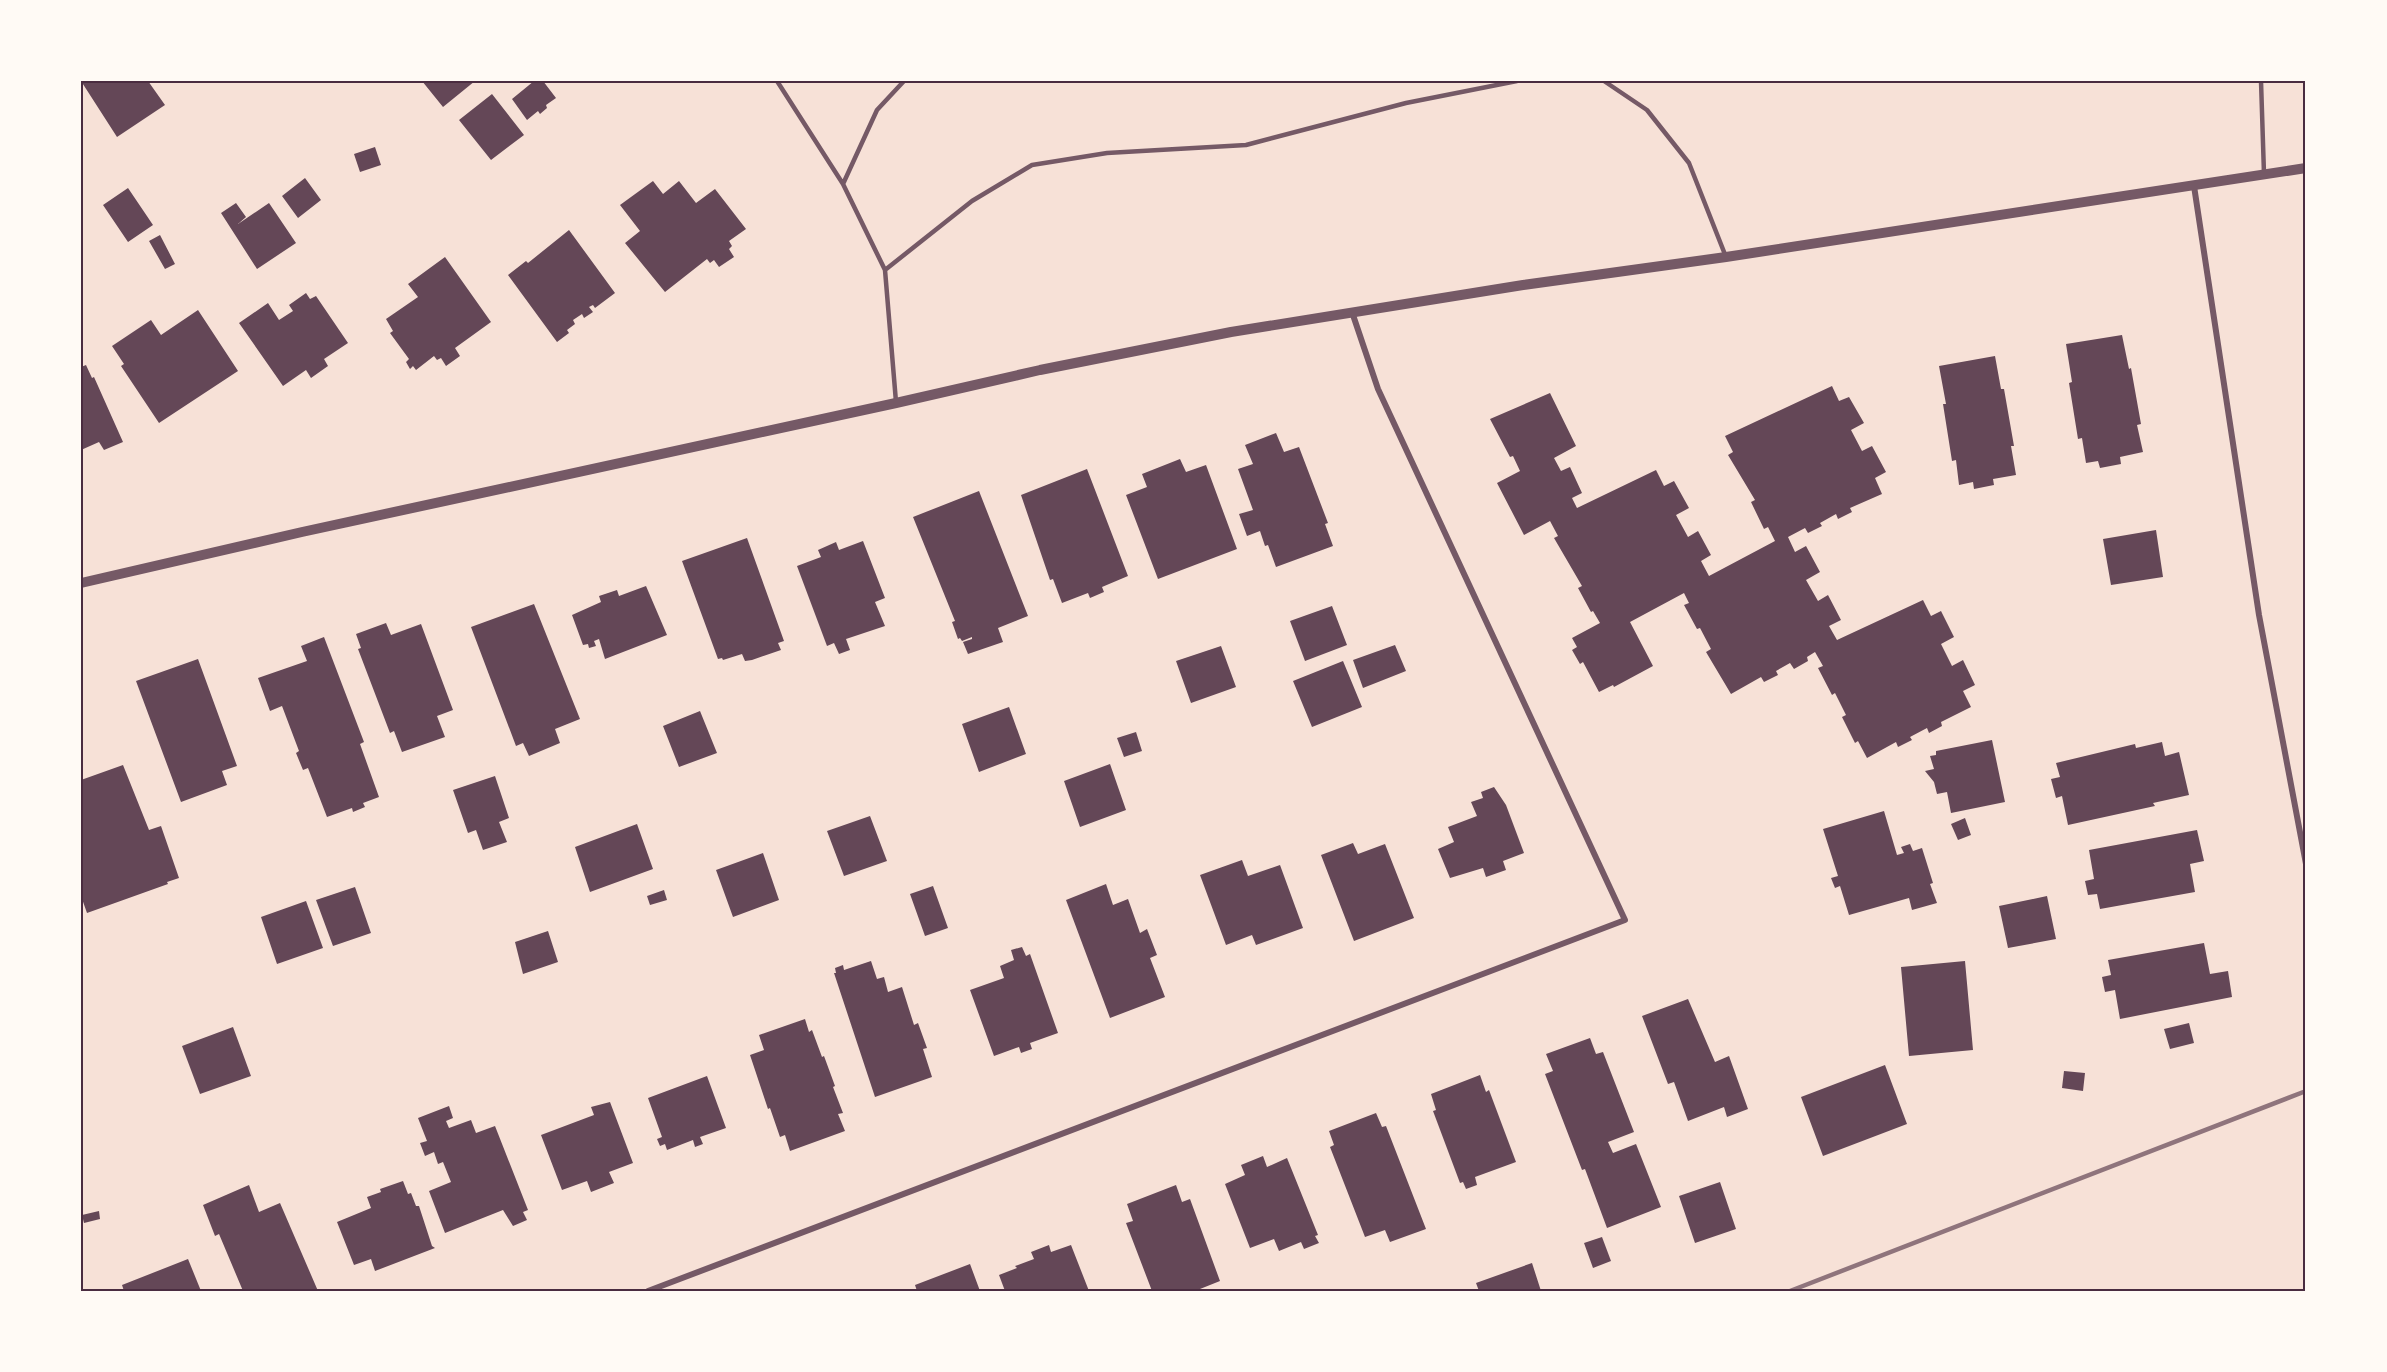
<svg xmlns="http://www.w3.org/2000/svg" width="2387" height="1372" viewBox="0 0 2387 1372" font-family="Karla,sans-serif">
<rect width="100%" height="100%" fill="#f7e1d7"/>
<path fill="#644757" d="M 81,81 L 148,81 L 165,105 L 117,137 Z
M 422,81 L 475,81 L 443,107 Z
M 534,81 L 543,81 L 556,98 L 546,105 L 547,108 L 540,114 L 538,111 L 527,120 L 512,99 Z
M 492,94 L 524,135 L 491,160 L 459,120 Z
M 375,147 L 381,165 L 360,172 L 354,154 Z
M 305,178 L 321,200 L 298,218 L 282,196 Z
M 653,181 L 663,194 L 679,181 L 696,203 L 715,189 L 746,229 L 729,241 L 732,246 L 729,249 L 734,257 L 719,267 L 714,260 L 710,263 L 707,259 L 665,292 L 625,243 L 640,231 L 620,205 Z
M 128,188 L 153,225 L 128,242 L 103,205 Z
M 236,203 L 246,217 L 238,224 L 269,203 L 296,243 L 257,269 L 221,213 Z
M 569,230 L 615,293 L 595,308 L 593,305 L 589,307 L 593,312 L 584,318 L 582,314 L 573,320 L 575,324 L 567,330 L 569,333 L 557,342 L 508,275 L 526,261 L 528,263 Z
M 160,235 L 175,264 L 165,269 L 149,241 Z
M 445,257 L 491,322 L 455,348 L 460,356 L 446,366 L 441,358 L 437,360 L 434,356 L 416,370 L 413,366 L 410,369 L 406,362 L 409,359 L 390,333 L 393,331 L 386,319 L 418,297 L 408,284 Z
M 306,293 L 310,299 L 316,296 L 348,343 L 324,359 L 328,366 L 311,378 L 306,370 L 283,386 L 239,323 L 268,303 L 279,320 L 293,311 L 289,305 Z
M 198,310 L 238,371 L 159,423 L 121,366 L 124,364 L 112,346 L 151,320 L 161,335 Z
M 2122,335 L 2129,369 L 2131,368 L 2141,424 L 2137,425 L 2143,452 L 2120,457 L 2121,464 L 2100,468 L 2098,461 L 2086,463 L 2082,438 L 2078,439 L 2069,383 L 2072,382 L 2066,344 Z
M 1995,356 L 2001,389 L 2004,389 L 2014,446 L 2011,446 L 2016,475 L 1993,479 L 1994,485 L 1974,489 L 1973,482 L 1959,485 L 1956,460 L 1952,461 L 1943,404 L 1946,404 L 1939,366 Z
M 86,365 L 92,378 L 94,377 L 123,442 L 104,450 L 99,442 L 81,450 L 81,367 Z
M 1832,386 L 1839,401 L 1849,397 L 1864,423 L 1851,430 L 1862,451 L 1872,446 L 1886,472 L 1875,478 L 1882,494 L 1850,508 L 1852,512 L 1838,519 L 1836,514 L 1820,523 L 1822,526 L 1808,533 L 1805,528 L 1788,537 L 1795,552 L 1806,546 L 1820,572 L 1806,580 L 1818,601 L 1828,595 L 1841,620 L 1829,626 L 1837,640 L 1923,600 L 1931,616 L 1941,611 L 1954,637 L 1941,644 L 1952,666 L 1963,660 L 1975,685 L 1963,691 L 1971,707 L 1941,722 L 1942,726 L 1929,733 L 1927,728 L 1910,737 L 1912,740 L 1898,747 L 1896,742 L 1867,758 L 1858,741 L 1855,743 L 1842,717 L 1846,715 L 1835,693 L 1832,695 L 1818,668 L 1823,666 L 1815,652 L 1807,657 L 1808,661 L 1794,669 L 1790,663 L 1776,671 L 1778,675 L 1764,682 L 1761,677 L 1731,694 L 1706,652 L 1711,649 L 1700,628 L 1697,629 L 1684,605 L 1689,603 L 1684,593 L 1630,622 L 1653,666 L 1614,687 L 1613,685 L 1599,692 L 1583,662 L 1580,664 L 1572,650 L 1577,647 L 1572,638 L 1600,623 L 1593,611 L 1591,612 L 1578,588 L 1582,586 L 1554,538 L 1558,536 L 1550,521 L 1524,535 L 1497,483 L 1520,471 L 1513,456 L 1510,457 L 1490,419 L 1550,393 L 1576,446 L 1554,458 L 1561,471 L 1570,467 L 1582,493 L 1572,498 L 1577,508 L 1656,470 L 1664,486 L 1674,481 L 1689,508 L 1676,515 L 1688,537 L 1698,531 L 1711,555 L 1701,561 L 1709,576 L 1775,541 L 1768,527 L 1764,529 L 1751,502 L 1755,500 L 1728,455 L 1733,452 L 1725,436 Z
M 1276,433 L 1284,452 L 1299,447 L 1328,523 L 1325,524 L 1333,546 L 1276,567 L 1268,545 L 1265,546 L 1260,531 L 1247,536 L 1239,514 L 1253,510 L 1238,469 L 1253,464 L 1245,445 Z
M 1180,459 L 1186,472 L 1206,465 L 1237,549 L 1158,579 L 1126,495 L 1147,487 L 1142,474 Z
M 1087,469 L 1128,576 L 1102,587 L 1104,592 L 1090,598 L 1088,593 L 1062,603 L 1053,579 L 1050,580 L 1021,495 Z
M 979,491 L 1028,616 L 998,628 L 1003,642 L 968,654 L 963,642 L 972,639 L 972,637 L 962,641 L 960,638 L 958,639 L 952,622 L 955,621 L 913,517 Z
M 2156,530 L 2163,577 L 2111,585 L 2103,539 Z
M 747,538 L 784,641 L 778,643 L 781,650 L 752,660 L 745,661 L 742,654 L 723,660 L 722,658 L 718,659 L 682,561 Z
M 863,541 L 885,598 L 875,602 L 885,626 L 846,639 L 850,650 L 839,654 L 834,643 L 827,646 L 797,566 L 821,557 L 818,550 L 836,542 L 839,550 Z
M 646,586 L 667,635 L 605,659 L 599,639 L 594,641 L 596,646 L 589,648 L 588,644 L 583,645 L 572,615 L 601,602 L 599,596 L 617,590 L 619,596 Z
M 534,604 L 580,719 L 555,729 L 560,743 L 529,756 L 523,743 L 516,746 L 471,627 Z
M 1332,606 L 1347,645 L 1305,661 L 1290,621 Z
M 386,623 L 391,635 L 421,624 L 453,710 L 437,716 L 445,737 L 402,752 L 394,731 L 390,733 L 358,649 L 361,648 L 356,634 Z
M 324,637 L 364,742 L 360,744 L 379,797 L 363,803 L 365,807 L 353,812 L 352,808 L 327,817 L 308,768 L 303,770 L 296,753 L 299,751 L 282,706 L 270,711 L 258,678 L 307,661 L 301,646 Z
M 1395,645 L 1406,671 L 1363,688 L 1353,660 Z
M 1221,646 L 1236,687 L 1191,703 L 1176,661 Z
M 198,659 L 237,766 L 222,771 L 227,785 L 181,802 L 136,681 Z
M 1343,661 L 1362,707 L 1312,727 L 1293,681 Z
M 1009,707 L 1026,754 L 979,772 L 962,724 Z
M 700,711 L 717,753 L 679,767 L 663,726 Z
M 1136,732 L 1142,751 L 1124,757 L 1117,738 Z
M 1992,740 L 2005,802 L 1951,813 L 1947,792 L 1937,794 L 1934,782 L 1925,771 L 1934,769 L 1930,756 L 1936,755 L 1936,751 Z
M 2162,742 L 2165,756 L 2179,752 L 2189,795 L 2153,803 L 2155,806 L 2068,825 L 2062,796 L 2056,798 L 2051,779 L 2060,777 L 2056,763 L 2135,744 L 2136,748 Z
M 1110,764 L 1126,810 L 1080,827 L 1064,781 Z
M 123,765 L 149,830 L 161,826 L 179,878 L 167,882 L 168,884 L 87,913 L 81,896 L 81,780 Z
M 495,776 L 509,818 L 499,822 L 507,842 L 483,850 L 476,830 L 468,833 L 453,790 Z
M 1494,787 L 1506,805 L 1524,853 L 1503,861 L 1506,870 L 1486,877 L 1483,868 L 1450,878 L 1438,849 L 1454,842 L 1448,827 L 1477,816 L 1471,802 L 1483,798 L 1481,792 Z
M 1884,811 L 1897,855 L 1904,853 L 1901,847 L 1910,844 L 1913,851 L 1922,848 L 1933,883 L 1930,884 L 1937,903 L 1912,910 L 1909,898 L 1849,915 L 1840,886 L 1835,888 L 1831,878 L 1838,876 L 1823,829 Z
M 870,816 L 887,861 L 844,876 L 827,831 Z
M 1965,818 L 1971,835 L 1958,840 L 1951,824 Z
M 637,824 L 653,869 L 590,892 L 575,847 Z
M 2197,830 L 2204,861 L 2190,864 L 2195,892 L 2100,909 L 2097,894 L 2088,895 L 2085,881 L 2094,879 L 2089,850 Z
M 1353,843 L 1358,854 L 1385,844 L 1414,918 L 1354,941 L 1321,855 Z
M 763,853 L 779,900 L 733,917 L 716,870 Z
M 1242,860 L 1248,876 L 1280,865 L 1303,928 L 1256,945 L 1252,935 L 1226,945 L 1200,875 Z
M 1106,884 L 1113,905 L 1128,899 L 1140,933 L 1147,929 L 1157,955 L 1150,958 L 1165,997 L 1110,1018 L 1066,900 Z
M 933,886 L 948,928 L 925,936 L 910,894 Z
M 355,887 L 371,933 L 333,946 L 316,900 Z
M 664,890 L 667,900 L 650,905 L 647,896 Z
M 2047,896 L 2056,939 L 2008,948 L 1999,906 Z
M 306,901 L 323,948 L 277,964 L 261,917 Z
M 548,931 L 558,962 L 523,974 L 515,942 Z
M 2204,943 L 2210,974 L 2228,971 L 2232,997 L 2120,1019 L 2115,990 L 2105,992 L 2102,977 L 2111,975 L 2108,960 Z
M 1022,947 L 1026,956 L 1030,954 L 1058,1033 L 1030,1043 L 1032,1049 L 1021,1053 L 1019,1047 L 994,1056 L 970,990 L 1004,978 L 1000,966 L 1014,960 L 1011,950 Z
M 871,961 L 877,979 L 884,977 L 888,992 L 902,987 L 914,1025 L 918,1023 L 927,1048 L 923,1049 L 932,1077 L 875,1097 L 834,973 L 836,973 L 835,968 L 843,965 L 844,970 Z
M 1965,961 L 1973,1050 L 1909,1056 L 1901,967 Z
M 1688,999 L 1715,1062 L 1729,1056 L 1748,1109 L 1727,1117 L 1724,1107 L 1688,1121 L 1674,1082 L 1668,1084 L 1642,1016 Z
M 805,1019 L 809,1032 L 812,1030 L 822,1057 L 824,1056 L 835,1086 L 833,1087 L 843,1113 L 838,1114 L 845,1131 L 790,1151 L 785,1135 L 780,1137 L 770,1108 L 768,1109 L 750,1055 L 764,1050 L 759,1035 Z
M 2189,1023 L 2194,1043 L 2170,1049 L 2164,1029 Z
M 233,1027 L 251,1076 L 200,1094 L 182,1046 Z
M 1590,1038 L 1596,1054 L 1603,1052 L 1634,1132 L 1608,1142 L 1613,1153 L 1636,1144 L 1661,1207 L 1607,1228 L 1585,1169 L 1582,1170 L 1545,1074 L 1553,1071 L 1546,1054 Z
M 1885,1065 L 1907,1124 L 1823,1156 L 1801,1097 Z
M 2064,1071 L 2085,1073 L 2083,1091 L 2062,1088 Z
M 1480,1075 L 1486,1092 L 1489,1090 L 1516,1162 L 1475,1177 L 1477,1185 L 1466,1189 L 1463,1182 L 1460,1183 L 1433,1111 L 1436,1110 L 1431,1094 Z
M 707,1076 L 726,1128 L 700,1137 L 703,1144 L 695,1147 L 693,1140 L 667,1150 L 665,1144 L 660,1146 L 657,1139 L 662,1137 L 648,1098 Z
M 610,1102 L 633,1163 L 609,1172 L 614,1183 L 591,1192 L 587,1181 L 562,1190 L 541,1135 L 594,1115 L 591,1107 Z
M 449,1106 L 453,1118 L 446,1121 L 449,1128 L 471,1120 L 476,1133 L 495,1126 L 528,1210 L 523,1212 L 527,1220 L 513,1226 L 503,1210 L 445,1233 L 429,1191 L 451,1182 L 443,1162 L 438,1164 L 434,1152 L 425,1156 L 420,1143 L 427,1141 L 418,1118 Z
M 1376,1113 L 1382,1127 L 1386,1126 L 1426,1229 L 1390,1242 L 1385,1230 L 1365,1237 L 1330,1147 L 1334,1145 L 1329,1131 Z
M 1263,1156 L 1267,1167 L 1287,1158 L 1318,1235 L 1315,1236 L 1319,1243 L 1304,1249 L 1301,1242 L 1279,1251 L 1274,1239 L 1250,1248 L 1225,1184 L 1245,1175 L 1241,1165 Z
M 403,1181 L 408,1194 L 411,1193 L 416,1206 L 419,1206 L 432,1246 L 435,1248 L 375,1271 L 371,1259 L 354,1265 L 337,1222 L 371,1208 L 367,1197 L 381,1192 L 380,1189 Z
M 1720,1182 L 1736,1229 L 1695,1243 L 1679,1196 Z
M 249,1185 L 259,1212 L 280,1203 L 318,1291 L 243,1291 L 219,1234 L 215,1236 L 203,1205 Z
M 1176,1185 L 1182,1202 L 1190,1199 L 1220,1281 L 1200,1289 L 1200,1291 L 1152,1291 L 1126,1223 L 1133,1221 L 1127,1204 Z
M 99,1211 L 100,1219 L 84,1223 L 82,1215 Z
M 1602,1237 L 1611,1261 L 1593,1268 L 1584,1243 Z
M 1049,1245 L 1051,1252 L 1071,1245 L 1089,1291 L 1005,1291 L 999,1275 L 1017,1268 L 1015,1266 L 1034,1259 L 1031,1252 Z
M 188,1259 L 201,1291 L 124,1291 L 122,1285 Z
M 1532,1263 L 1541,1291 L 1479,1291 L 1476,1283 Z
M 970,1264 L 980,1291 L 917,1291 L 915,1285 Z"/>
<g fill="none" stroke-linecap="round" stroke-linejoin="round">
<path stroke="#755966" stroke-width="4.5" d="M 777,81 L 843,184
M 1604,81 L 1647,110 L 1689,163 L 1726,257
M 2261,81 L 2264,174
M 885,270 L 843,184 L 877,110 L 904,81
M 896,402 L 885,270 L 972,201 L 1032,165 L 1107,153 L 1246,145 L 1406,103 L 1517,81"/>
<path stroke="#755966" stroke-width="6" d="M 2194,186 L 2259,615 L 2306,864
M 648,1291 L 1625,920 L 1378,389 L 1352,312"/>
<path stroke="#755966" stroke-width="10" d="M 81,583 L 302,532 L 896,403 L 1040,370 L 1231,332 L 1523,285 L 1726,257 L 2306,168"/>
<path stroke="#8f747c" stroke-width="4.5" d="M 1790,1291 L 2306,1091"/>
</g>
<rect width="2387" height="1372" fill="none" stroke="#fffaf5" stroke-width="165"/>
<rect x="82" y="82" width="2222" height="1208" fill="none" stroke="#4a2c40" stroke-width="2"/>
</svg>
